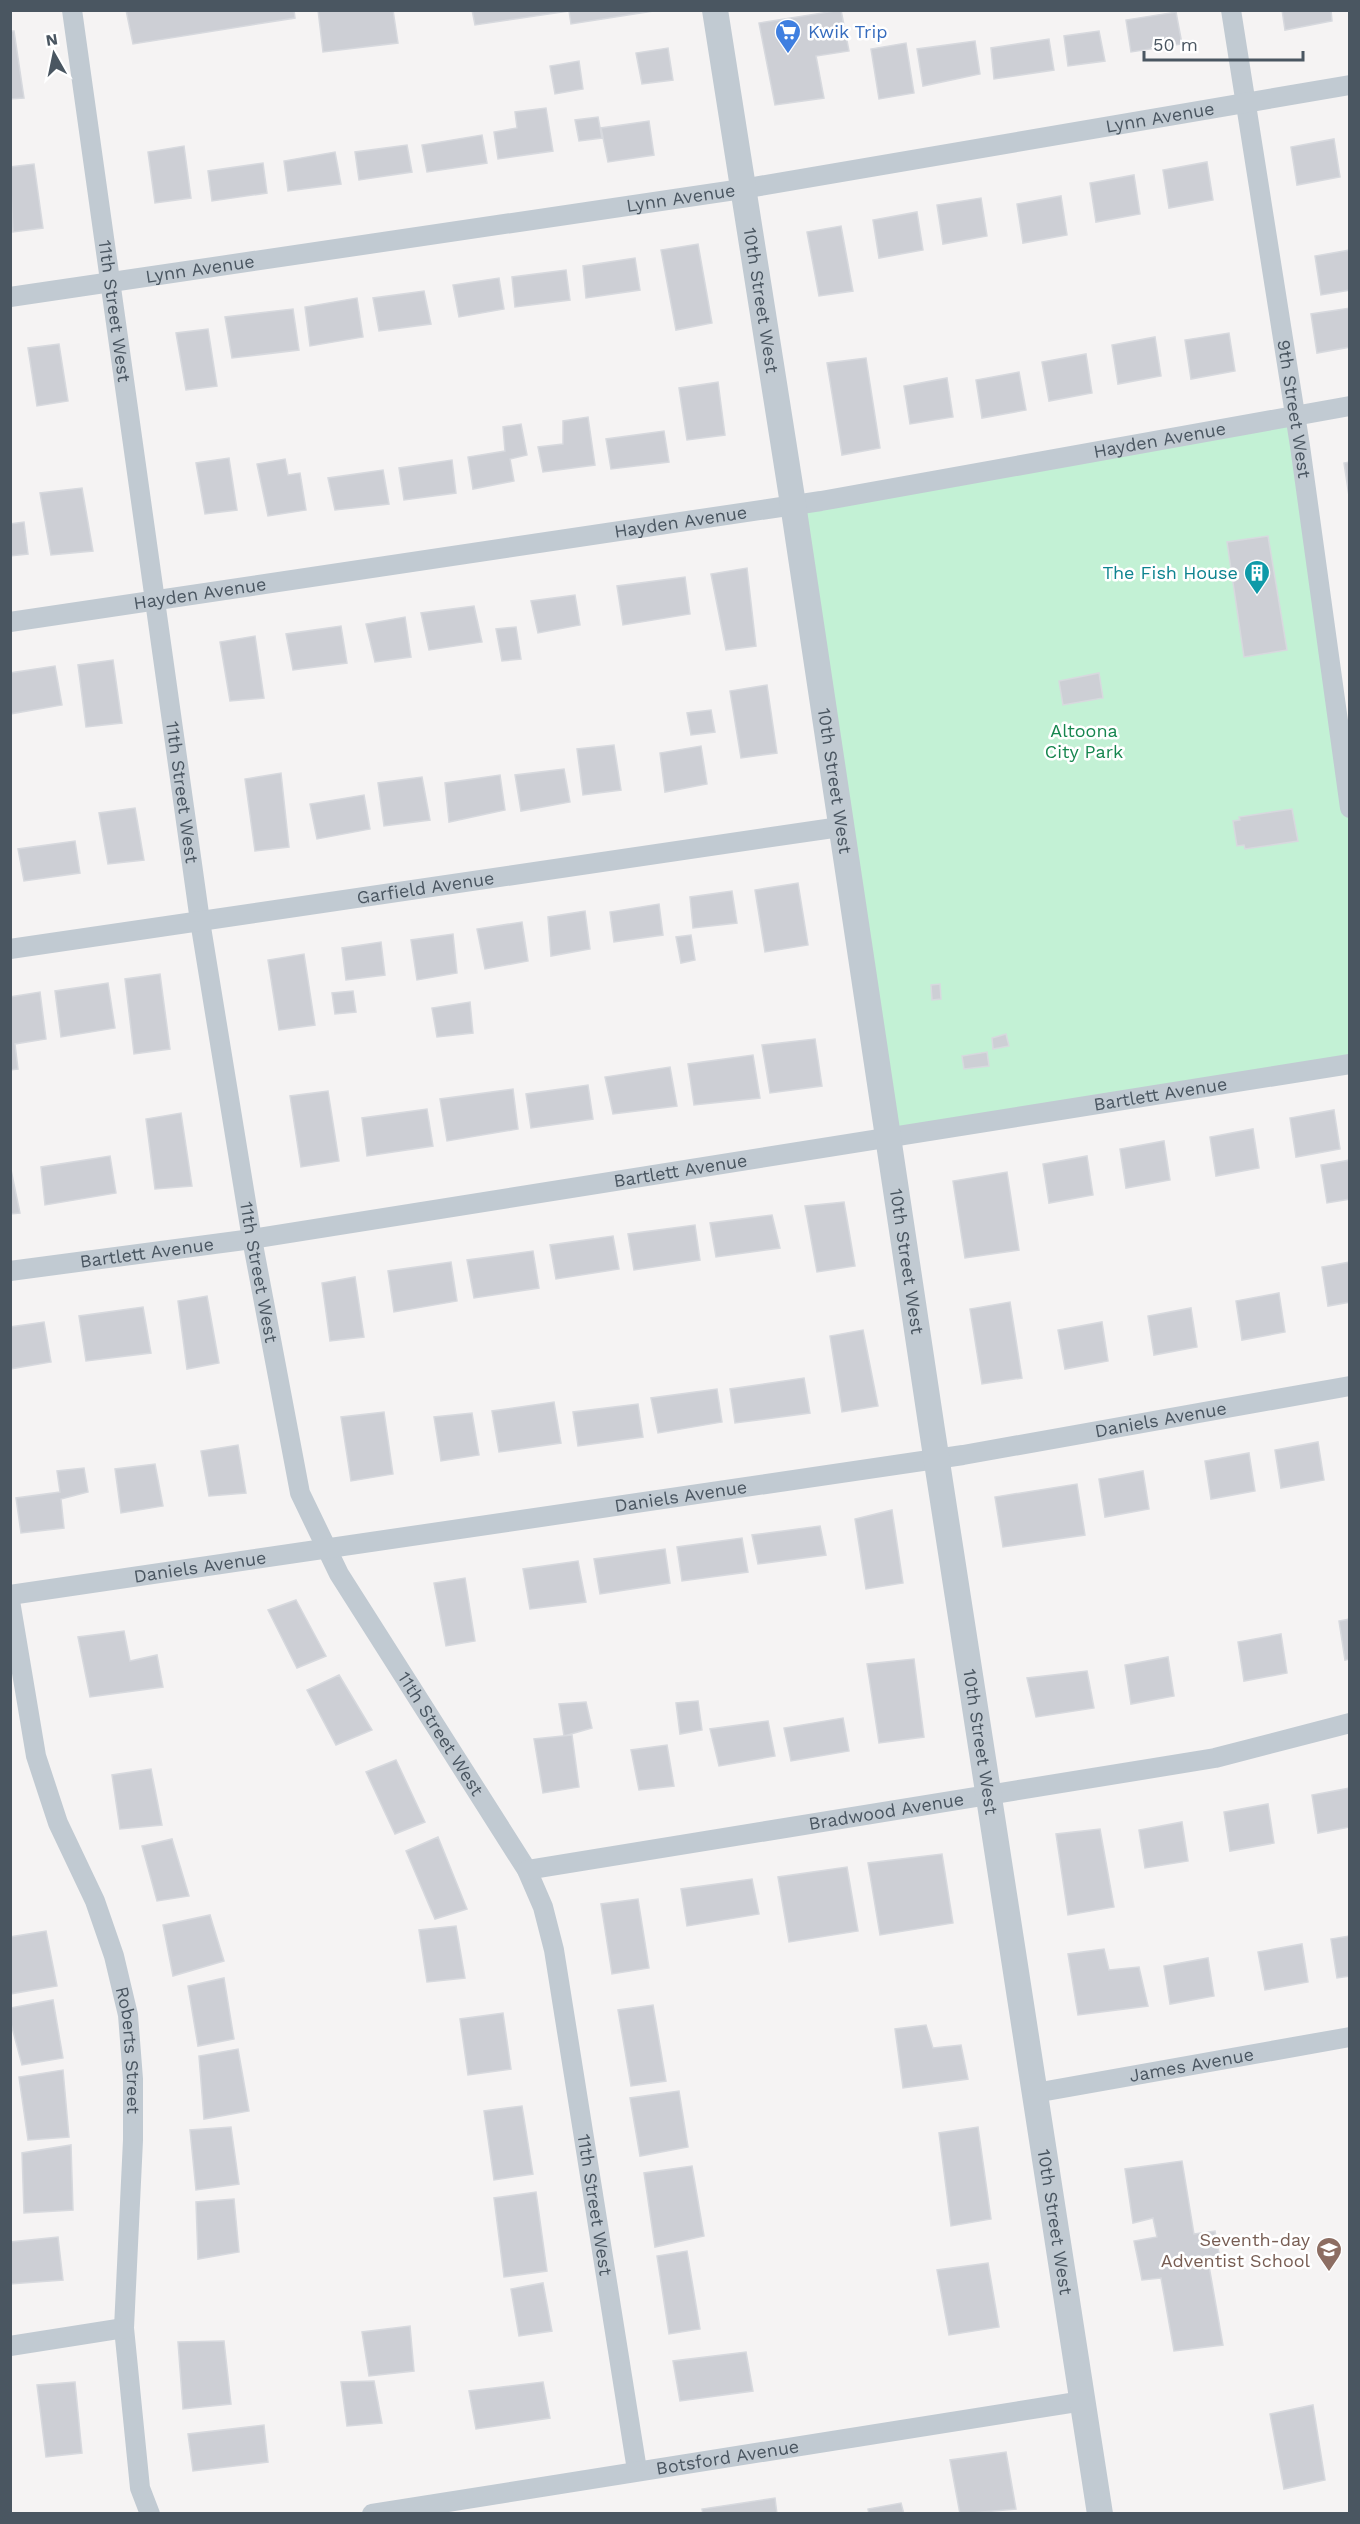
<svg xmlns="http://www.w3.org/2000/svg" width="1360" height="2524" viewBox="0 0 1360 2524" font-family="'Work Sans',sans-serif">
<rect width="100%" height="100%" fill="#f5f3f3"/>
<path fill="#c3f1d5" d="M 1295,415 L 1349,808 L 1349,1064 L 888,1138 L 793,504 Z"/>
<path fill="#cdcfd5" stroke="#d7d9de" stroke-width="1.5" d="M 126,10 L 294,10 L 295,18 L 133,44 Z
M 318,10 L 393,10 L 398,43 L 323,52 Z
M 472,10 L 660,10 L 571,24 L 569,11 L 475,25 Z
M 841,10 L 849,51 L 816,56 L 824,98 L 775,105 L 759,23 Z
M 1282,10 L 1331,10 L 1332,21 L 1285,30 Z
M 1176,12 L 1182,44 L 1131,52 L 1126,20 Z
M 10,31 L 14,31 L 24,98 L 10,99 Z
M 1099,31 L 1105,61 L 1068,66 L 1064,36 Z
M 1049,39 L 1054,70 L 994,79 L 991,48 Z
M 975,41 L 980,74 L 923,86 L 917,49 Z
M 906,43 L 914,93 L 879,99 L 871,49 Z
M 668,48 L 673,80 L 642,84 L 636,53 Z
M 579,61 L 583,89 L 555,94 L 550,66 Z
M 546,108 L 553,151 L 498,159 L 494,132 L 517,128 L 515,112 Z
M 598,117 L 602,138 L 579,141 L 575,120 Z
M 649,121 L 654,155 L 608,162 L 601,128 Z
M 482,135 L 487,163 L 427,172 L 422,145 Z
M 1334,139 L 1340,177 L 1297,185 L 1291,147 Z
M 407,145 L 412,172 L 359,180 L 355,152 Z
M 184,146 L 191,198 L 155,203 L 148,152 Z
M 335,152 L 341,184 L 288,191 L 284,161 Z
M 1207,162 L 1213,200 L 1169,208 L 1163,170 Z
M 263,163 L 267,193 L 212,201 L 208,171 Z
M 34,164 L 43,228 L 13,232 L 10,167 Z
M 1134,175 L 1140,214 L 1096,222 L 1090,183 Z
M 1061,196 L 1067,235 L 1023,243 L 1017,204 Z
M 981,198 L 987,236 L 943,244 L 937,205 Z
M 917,212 L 923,250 L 879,258 L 873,220 Z
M 841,226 L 853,291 L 819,296 L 807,232 Z
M 698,244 L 712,323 L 676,330 L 661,250 Z
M 1350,250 L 1350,290 L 1321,295 L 1315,256 Z
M 635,258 L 640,290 L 586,298 L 583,266 Z
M 566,270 L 570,300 L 515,307 L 512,277 Z
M 499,278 L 504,309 L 459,317 L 453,285 Z
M 424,291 L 431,324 L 379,331 L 373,298 Z
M 357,298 L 363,337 L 310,346 L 305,307 Z
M 1350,308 L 1350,347 L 1317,353 L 1311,314 Z
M 293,309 L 299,350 L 232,358 L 225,317 Z
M 208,329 L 217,386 L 186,390 L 176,333 Z
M 1229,333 L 1235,371 L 1191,379 L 1185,340 Z
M 1155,337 L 1161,376 L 1118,384 L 1112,345 Z
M 59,344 L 68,401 L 37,406 L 28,348 Z
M 1086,354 L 1092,393 L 1049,401 L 1042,362 Z
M 866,358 L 880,448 L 842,455 L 827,363 Z
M 1019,372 L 1026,410 L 982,418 L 976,380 Z
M 947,378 L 953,417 L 910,424 L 904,386 Z
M 718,382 L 725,435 L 687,440 L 679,388 Z
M 588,417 L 595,465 L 543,472 L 538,447 L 563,444 L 563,421 Z
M 521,424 L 527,455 L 510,459 L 514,481 L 473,489 L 468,457 L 505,451 L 503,427 Z
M 664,431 L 669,462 L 611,469 L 606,439 Z
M 229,458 L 237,510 L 205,514 L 196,463 Z
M 285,459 L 288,475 L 300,473 L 306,510 L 268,516 L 257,464 Z
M 452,460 L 456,493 L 404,500 L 399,468 Z
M 1350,462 L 1350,496 L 1349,496 L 1344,463 Z
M 383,470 L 389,504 L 335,510 L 328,478 Z
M 82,488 L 93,551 L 51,555 L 40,493 Z
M 24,522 L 28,554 L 10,556 L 10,524 Z
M 1268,536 L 1287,650 L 1244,657 L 1227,542 Z
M 747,568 L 756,646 L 726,650 L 711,574 Z
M 685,577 L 690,614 L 623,625 L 617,586 Z
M 575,595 L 580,625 L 538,633 L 531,601 Z
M 474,606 L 482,642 L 429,650 L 421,613 Z
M 405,617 L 411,657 L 375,662 L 366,624 Z
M 341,626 L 347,663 L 293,670 L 286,634 Z
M 516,627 L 521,659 L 502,661 L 496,629 Z
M 255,636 L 264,698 L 230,701 L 220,642 Z
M 113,660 L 122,723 L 86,727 L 78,665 Z
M 55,666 L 62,705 L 10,714 L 10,673 Z
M 1099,673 L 1103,698 L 1063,705 L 1059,681 Z
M 767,685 L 777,753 L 741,758 L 730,691 Z
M 711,710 L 715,732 L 691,735 L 687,713 Z
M 614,745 L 621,790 L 583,795 L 577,749 Z
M 701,746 L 707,784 L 665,792 L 660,753 Z
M 564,769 L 570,802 L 521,811 L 515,775 Z
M 281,773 L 289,847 L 255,851 L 245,779 Z
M 500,775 L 505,810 L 449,822 L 445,783 Z
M 422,777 L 430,820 L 384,826 L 378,783 Z
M 364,795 L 370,829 L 317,839 L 310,804 Z
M 135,808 L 144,860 L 108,864 L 99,813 Z
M 1292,809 L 1298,841 L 1245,849 L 1244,845 L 1237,846 L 1233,821 L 1240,820 L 1239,817 Z
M 75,841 L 80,873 L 24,881 L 18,849 Z
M 798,883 L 808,945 L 765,952 L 755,890 Z
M 732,891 L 737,923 L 693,928 L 690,897 Z
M 659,904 L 663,935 L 614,942 L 610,912 Z
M 585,911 L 590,949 L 551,956 L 548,917 Z
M 522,922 L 528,961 L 485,969 L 477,929 Z
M 453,934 L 457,973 L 417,980 L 411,940 Z
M 691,935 L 695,960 L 681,963 L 676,937 Z
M 381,942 L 385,975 L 346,980 L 342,948 Z
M 304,954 L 315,1025 L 279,1030 L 268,960 Z
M 160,974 L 170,1049 L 134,1054 L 125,979 Z
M 108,983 L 115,1028 L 61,1037 L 55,991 Z
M 940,984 L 941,999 L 932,1000 L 931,985 Z
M 353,991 L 356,1012 L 335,1014 L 332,993 Z
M 40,992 L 46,1039 L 15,1044 L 18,1069 L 10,1070 L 10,997 Z
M 470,1002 L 473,1033 L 437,1037 L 432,1008 Z
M 1006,1034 L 1009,1046 L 993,1049 L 992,1038 Z
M 815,1039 L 822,1086 L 770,1093 L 762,1045 Z
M 987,1052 L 989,1066 L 964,1069 L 962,1056 Z
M 753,1055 L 760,1098 L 694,1105 L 688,1064 Z
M 670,1067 L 677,1106 L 613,1114 L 605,1077 Z
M 588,1085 L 593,1119 L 531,1128 L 526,1094 Z
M 513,1089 L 518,1129 L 447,1141 L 440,1099 Z
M 328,1091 L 339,1161 L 301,1167 L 290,1096 Z
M 427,1109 L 433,1146 L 367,1156 L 362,1118 Z
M 1334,1110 L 1340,1149 L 1296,1157 L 1290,1118 Z
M 181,1113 L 192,1186 L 155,1189 L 146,1119 Z
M 1253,1129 L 1259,1168 L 1216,1176 L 1210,1137 Z
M 1164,1141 L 1170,1180 L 1126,1188 L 1120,1149 Z
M 110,1156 L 116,1193 L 45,1205 L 41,1167 Z
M 1087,1156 L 1093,1195 L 1049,1203 L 1043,1164 Z
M 1350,1160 L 1350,1199 L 1327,1203 L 1321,1165 Z
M 10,1165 L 20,1213 L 10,1214 Z
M 1007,1172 L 1019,1250 L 965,1258 L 953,1181 Z
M 844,1202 L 855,1266 L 817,1272 L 805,1206 Z
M 772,1215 L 780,1248 L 716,1257 L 710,1223 Z
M 695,1225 L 700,1260 L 634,1270 L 628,1234 Z
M 613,1236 L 619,1269 L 556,1279 L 550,1245 Z
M 533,1251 L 539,1288 L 474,1298 L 467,1260 Z
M 451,1262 L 457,1301 L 394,1312 L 388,1271 Z
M 1350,1262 L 1350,1302 L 1328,1306 L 1322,1267 Z
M 355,1277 L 364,1337 L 330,1341 L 322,1283 Z
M 1279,1293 L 1285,1332 L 1242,1340 L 1236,1301 Z
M 207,1296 L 219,1363 L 187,1369 L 178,1301 Z
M 1010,1302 L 1022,1378 L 982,1384 L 970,1309 Z
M 143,1307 L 151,1353 L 86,1361 L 79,1316 Z
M 1191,1308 L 1197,1347 L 1154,1355 L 1148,1316 Z
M 44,1322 L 51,1362 L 10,1369 L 10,1327 Z
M 1102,1322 L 1108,1361 L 1065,1369 L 1058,1330 Z
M 863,1330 L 878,1406 L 842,1412 L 830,1336 Z
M 804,1378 L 810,1413 L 735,1423 L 730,1389 Z
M 717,1389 L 722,1422 L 658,1433 L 651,1398 Z
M 554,1402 L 561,1443 L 499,1452 L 492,1411 Z
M 638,1404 L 643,1437 L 578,1446 L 573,1412 Z
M 384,1412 L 393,1474 L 351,1481 L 341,1417 Z
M 472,1413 L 479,1455 L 441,1461 L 434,1417 Z
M 1318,1442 L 1324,1480 L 1281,1488 L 1275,1450 Z
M 238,1445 L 246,1493 L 209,1496 L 201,1451 Z
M 1249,1453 L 1255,1491 L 1211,1499 L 1205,1461 Z
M 155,1464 L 163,1506 L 121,1513 L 115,1469 Z
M 84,1468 L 88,1492 L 61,1499 L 64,1528 L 21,1533 L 16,1498 L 60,1492 L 57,1471 Z
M 1143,1471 L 1149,1509 L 1105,1517 L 1099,1479 Z
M 1077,1484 L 1085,1535 L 1003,1547 L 995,1497 Z
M 892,1510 L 903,1583 L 866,1589 L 855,1519 Z
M 820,1526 L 826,1555 L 758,1564 L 752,1535 Z
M 742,1538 L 748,1572 L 682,1581 L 677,1547 Z
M 665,1549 L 670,1583 L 600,1594 L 594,1559 Z
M 578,1561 L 586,1602 L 530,1609 L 523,1569 Z
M 465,1578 L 475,1641 L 446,1646 L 434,1583 Z
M 296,1600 L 326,1656 L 297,1668 L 268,1610 Z
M 1350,1619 L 1350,1659 L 1345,1660 L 1339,1621 Z
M 124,1631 L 130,1661 L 157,1655 L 163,1687 L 90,1697 L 78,1637 Z
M 1281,1634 L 1287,1673 L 1244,1681 L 1238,1642 Z
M 1168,1657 L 1174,1696 L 1131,1704 L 1125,1665 Z
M 914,1659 L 924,1737 L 879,1743 L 867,1664 Z
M 1087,1671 L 1094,1708 L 1036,1717 L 1027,1678 Z
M 339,1675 L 372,1730 L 336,1745 L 307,1690 Z
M 698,1701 L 702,1730 L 680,1734 L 676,1703 Z
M 586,1702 L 592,1728 L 564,1736 L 559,1704 Z
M 843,1718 L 849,1751 L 791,1761 L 784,1728 Z
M 768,1721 L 775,1756 L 719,1766 L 710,1729 Z
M 572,1735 L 579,1787 L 543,1793 L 534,1739 Z
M 667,1745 L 674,1786 L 639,1790 L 631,1750 Z
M 396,1760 L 425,1822 L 395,1834 L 366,1772 Z
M 151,1769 L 162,1825 L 120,1829 L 112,1775 Z
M 1350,1788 L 1350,1827 L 1318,1833 L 1312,1795 Z
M 1268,1804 L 1274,1843 L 1230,1851 L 1224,1812 Z
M 1182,1822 L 1188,1861 L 1145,1868 L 1139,1830 Z
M 1100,1829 L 1114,1907 L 1068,1915 L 1056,1834 Z
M 438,1837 L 467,1909 L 435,1919 L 406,1851 Z
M 172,1839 L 189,1896 L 157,1901 L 142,1846 Z
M 942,1854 L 953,1923 L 880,1935 L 868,1863 Z
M 847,1867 L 858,1931 L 789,1942 L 778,1877 Z
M 752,1879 L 759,1914 L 687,1926 L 681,1889 Z
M 638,1899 L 649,1968 L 612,1974 L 601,1904 Z
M 210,1915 L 224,1961 L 173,1976 L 163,1925 Z
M 456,1926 L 465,1978 L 427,1982 L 419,1930 Z
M 46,1931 L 57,1986 L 10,1994 L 10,1937 Z
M 1350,1936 L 1350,1976 L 1337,1978 L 1331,1939 Z
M 1302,1944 L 1308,1982 L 1265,1990 L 1258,1952 Z
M 1104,1949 L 1109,1970 L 1139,1967 L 1148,2006 L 1078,2015 L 1068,1954 Z
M 1208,1958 L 1214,1996 L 1170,2004 L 1164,1966 Z
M 224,1978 L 234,2039 L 198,2046 L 188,1986 Z
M 53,2000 L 63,2058 L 22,2065 L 10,2020 L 10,2008 Z
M 653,2005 L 666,2081 L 631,2086 L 618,2010 Z
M 503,2013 L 511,2069 L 468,2075 L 460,2019 Z
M 926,2025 L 933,2048 L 961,2045 L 968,2079 L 903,2088 L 895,2029 Z
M 238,2049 L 249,2111 L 204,2119 L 199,2056 Z
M 63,2070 L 69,2137 L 28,2140 L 19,2077 Z
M 679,2091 L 688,2147 L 640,2156 L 630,2098 Z
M 522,2106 L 533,2174 L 494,2180 L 484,2111 Z
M 231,2127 L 239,2184 L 196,2190 L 190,2130 Z
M 978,2127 L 991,2219 L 951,2226 L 939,2133 Z
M 71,2145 L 73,2210 L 24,2213 L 22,2153 Z
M 1182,2161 L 1194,2234 L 1215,2231 L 1221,2264 L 1209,2266 L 1223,2345 L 1174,2351 L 1161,2278 L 1142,2280 L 1134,2241 L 1157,2237 L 1153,2218 L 1133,2223 L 1125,2169 Z
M 692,2166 L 704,2236 L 655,2247 L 644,2173 Z
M 536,2192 L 547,2271 L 504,2277 L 494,2198 Z
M 234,2199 L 239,2252 L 198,2259 L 196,2202 Z
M 58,2237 L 63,2280 L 10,2284 L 10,2242 Z
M 687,2251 L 700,2329 L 669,2334 L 657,2256 Z
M 988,2263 L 999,2327 L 949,2335 L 937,2270 Z
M 543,2283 L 552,2331 L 519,2336 L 511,2289 Z
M 410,2326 L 414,2371 L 369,2376 L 362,2332 Z
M 224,2341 L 231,2404 L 183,2409 L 178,2342 Z
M 746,2352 L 753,2391 L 680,2401 L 673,2361 Z
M 374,2381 L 382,2423 L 347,2426 L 341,2382 Z
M 75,2382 L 82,2453 L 46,2457 L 37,2385 Z
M 543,2382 L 550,2418 L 476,2429 L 469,2391 Z
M 1313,2405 L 1325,2480 L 1284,2489 L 1270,2414 Z
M 264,2425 L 268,2462 L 193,2471 L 188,2434 Z
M 1006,2452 L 1016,2509 L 960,2514 L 950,2460 Z
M 775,2498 L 777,2514 L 703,2514 L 702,2509 Z
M 901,2503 L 904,2514 L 869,2514 L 868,2509 Z"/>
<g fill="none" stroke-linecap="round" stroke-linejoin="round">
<g stroke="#c1cad2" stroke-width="20">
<path id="s1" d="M 72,10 L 200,921 L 252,1239 L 300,1493 L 339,1574 L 527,1870 L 543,1907 L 554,1950 L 637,2470"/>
<path id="s2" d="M 1231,10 L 1300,446 L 1350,808"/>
<path id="s3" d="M 10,297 L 742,189 L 1350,85"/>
<path id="s4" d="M 10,622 L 821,501 L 1350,406"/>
<path id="s5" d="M 10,949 L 840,827"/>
<path id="s6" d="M 10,1271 L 252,1239 L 1350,1064"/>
<path id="s7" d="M 10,1595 L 963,1455 L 1350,1386"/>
<path id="s8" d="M 10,1601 L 36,1756 L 58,1823 L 95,1901 L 114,1956 L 128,2015 L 133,2079 L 133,2140 L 124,2328 L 140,2488 L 150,2514"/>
<path id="s9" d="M 527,1870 L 1215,1758 L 1350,1723"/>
<path id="s10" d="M 1035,2093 L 1350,2037"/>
<path d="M 10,2346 L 124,2328"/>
<path id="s11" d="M 372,2514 L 1083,2401"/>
</g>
<path stroke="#c1cad2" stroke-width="26" id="s12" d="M 715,10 L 793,504 L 932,1430 L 1100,2514"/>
</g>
<defs>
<symbol id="supermarket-pin" viewBox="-11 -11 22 30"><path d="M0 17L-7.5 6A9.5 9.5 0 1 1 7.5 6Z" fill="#3f7fe0" stroke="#fff"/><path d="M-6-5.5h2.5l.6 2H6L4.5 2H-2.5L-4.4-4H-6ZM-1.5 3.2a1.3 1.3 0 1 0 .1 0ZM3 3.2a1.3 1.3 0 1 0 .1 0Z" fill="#fff"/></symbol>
<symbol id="building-pin" viewBox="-11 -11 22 30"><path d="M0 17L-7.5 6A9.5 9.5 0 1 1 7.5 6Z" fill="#0f9aa8" stroke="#fff"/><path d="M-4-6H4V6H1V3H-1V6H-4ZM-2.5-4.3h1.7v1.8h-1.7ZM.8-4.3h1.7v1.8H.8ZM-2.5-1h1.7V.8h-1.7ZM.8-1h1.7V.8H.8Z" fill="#fff"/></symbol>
<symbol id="school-pin" viewBox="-11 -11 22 30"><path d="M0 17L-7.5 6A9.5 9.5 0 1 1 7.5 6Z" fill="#8d6e63" stroke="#fff"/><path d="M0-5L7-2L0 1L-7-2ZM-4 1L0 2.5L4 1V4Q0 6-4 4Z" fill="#fff"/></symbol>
</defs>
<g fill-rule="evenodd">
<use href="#supermarket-pin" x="773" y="17" width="30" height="40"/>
<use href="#building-pin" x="1242" y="558" width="30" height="40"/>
<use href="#school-pin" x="1314" y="2235" width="30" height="40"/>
</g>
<g text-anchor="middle" stroke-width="5" stroke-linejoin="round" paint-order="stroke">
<g font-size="18" fill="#366cbe" stroke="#fff" text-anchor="start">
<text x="808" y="38">Kwik Trip</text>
</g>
<g font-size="18" fill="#4a5661" stroke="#fff">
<text dy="6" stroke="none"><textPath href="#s3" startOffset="1164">Lynn Avenue</textPath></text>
<text dy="6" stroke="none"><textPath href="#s3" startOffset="678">Lynn Avenue</textPath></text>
<text dy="6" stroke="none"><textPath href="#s3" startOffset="192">Lynn Avenue</textPath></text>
<text dy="6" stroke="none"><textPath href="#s12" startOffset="294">10th Street West</textPath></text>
<text dy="6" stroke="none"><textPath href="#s1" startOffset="304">11th Street West</textPath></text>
<text dy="6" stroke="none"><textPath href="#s2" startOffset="404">9th Street West</textPath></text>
<text dy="6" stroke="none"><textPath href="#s4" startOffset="1164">Hayden Avenue</textPath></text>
<text dy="6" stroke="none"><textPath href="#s4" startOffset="678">Hayden Avenue</textPath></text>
<text dy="6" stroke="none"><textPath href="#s4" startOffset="192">Hayden Avenue</textPath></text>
<text dy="6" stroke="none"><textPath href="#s12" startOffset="780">10th Street West</textPath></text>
<text dy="6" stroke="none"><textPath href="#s1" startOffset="790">11th Street West</textPath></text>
<text dy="6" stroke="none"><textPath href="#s5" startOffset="420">Garfield Avenue</textPath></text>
<text dy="6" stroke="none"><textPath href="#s6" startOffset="1164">Bartlett Avenue</textPath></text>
<text dy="6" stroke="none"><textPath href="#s6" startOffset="678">Bartlett Avenue</textPath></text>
<text dy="6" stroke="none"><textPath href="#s6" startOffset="138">Bartlett Avenue</textPath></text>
<text dy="6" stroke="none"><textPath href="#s12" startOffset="1266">10th Street West</textPath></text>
<text dy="6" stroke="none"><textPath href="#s1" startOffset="1276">11th Street West</textPath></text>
<text dy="6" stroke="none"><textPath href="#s7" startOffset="1164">Daniels Avenue</textPath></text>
<text dy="6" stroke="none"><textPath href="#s7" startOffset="678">Daniels Avenue</textPath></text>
<text dy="6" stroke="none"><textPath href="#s7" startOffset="192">Daniels Avenue</textPath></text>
<text dy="6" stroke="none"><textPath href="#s1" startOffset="1780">11th Street West</textPath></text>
<text dy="6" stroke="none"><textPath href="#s12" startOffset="1752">10th Street West</textPath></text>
<text dy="6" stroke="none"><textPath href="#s9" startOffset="364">Bradwood Avenue</textPath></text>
<text dy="6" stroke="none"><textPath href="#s8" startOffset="468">Roberts Street</textPath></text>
<text dy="6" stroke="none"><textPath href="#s10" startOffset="159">James Avenue</textPath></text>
<text dy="6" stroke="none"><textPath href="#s1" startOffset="2284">11th Street West</textPath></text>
<text dy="6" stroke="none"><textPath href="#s12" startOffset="2238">10th Street West</textPath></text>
<text dy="6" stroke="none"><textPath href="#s11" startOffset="360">Botsford Avenue</textPath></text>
</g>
<g font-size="18" fill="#0d838f" stroke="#fff" text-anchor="end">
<text x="1238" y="579">The Fish House</text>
</g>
<g font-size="18" fill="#17864f" stroke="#fff">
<text x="1084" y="737">Altoona<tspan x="1084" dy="21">City Park</tspan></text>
</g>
<g font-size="18" fill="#785e54" stroke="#fff" text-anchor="end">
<text x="1310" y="2246">Seventh-day<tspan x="1310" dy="21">Adventist School</tspan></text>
</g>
</g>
<rect width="1360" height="2524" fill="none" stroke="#4a5661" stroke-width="24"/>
<g transform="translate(54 54) rotate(351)" stroke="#ffffff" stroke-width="4.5" paint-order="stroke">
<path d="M0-4.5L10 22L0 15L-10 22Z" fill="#4a5661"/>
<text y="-9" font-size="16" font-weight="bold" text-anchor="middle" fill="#4a5661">N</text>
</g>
<path d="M1144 51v9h159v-9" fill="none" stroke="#4a5661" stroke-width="3"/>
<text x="1153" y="51" font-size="18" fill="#4a5661" stroke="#ffffff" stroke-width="4.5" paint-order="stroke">50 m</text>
</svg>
